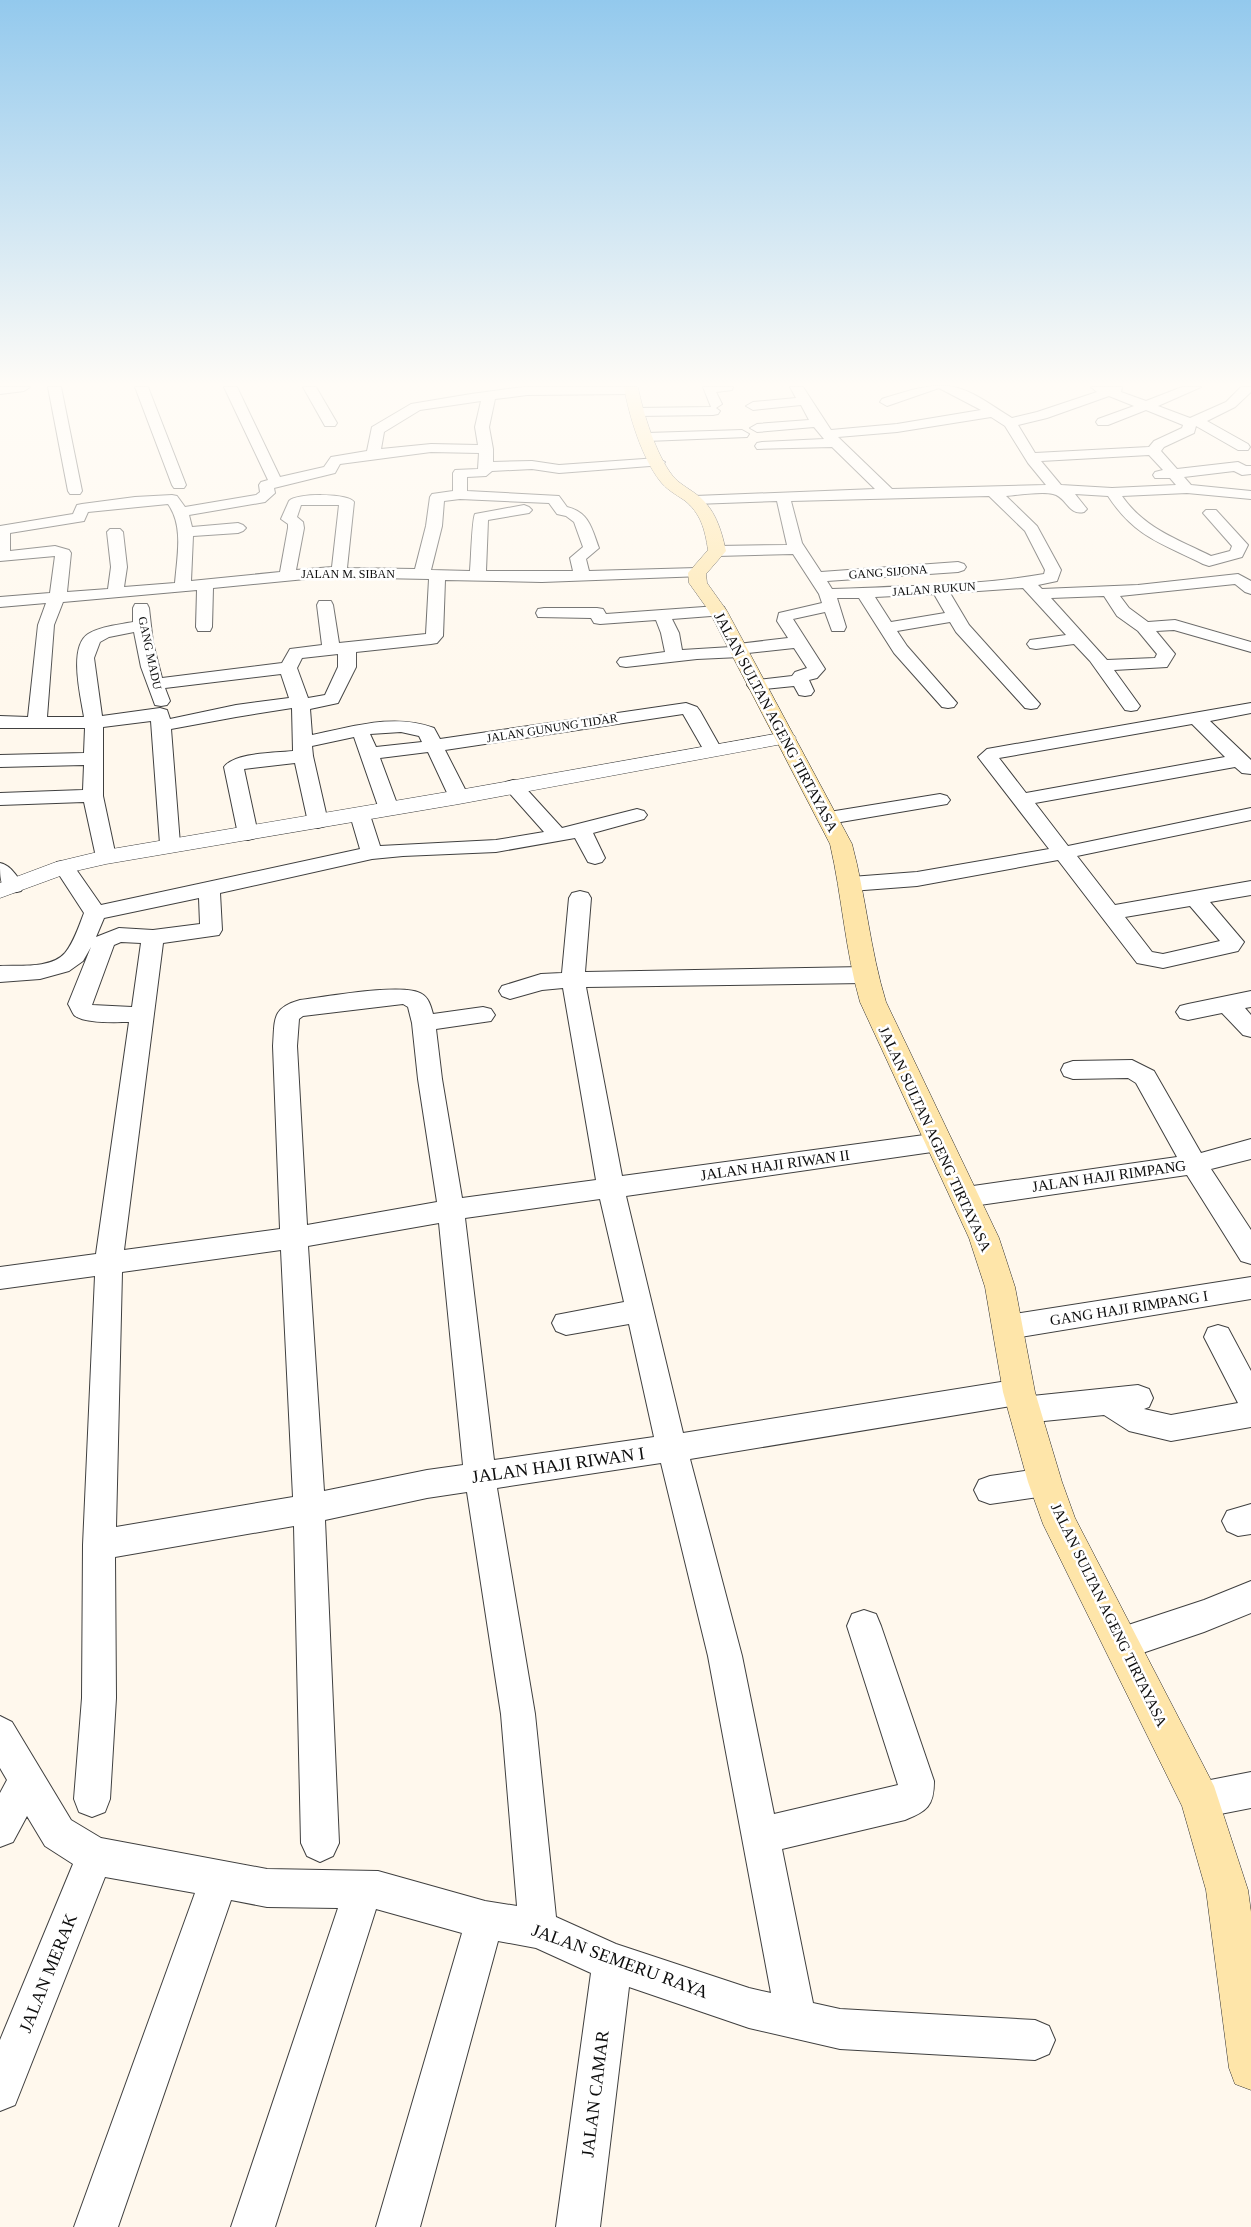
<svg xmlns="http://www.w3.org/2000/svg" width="1251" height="2227" viewBox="0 0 1251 2227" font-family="'Times New Roman',serif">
<rect width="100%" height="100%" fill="#fff8ed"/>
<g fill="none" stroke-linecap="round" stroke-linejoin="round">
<defs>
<path id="minor" d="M 0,387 L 30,387 L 24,391 L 0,394 Z
M 48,387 L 61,387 L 82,491 L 80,494 L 70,494 L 68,491 Z
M 135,387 L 148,387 L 186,485 L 184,488 L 174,488 L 172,485 Z
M 224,387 L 237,387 L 280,477 L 324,467 L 331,457 L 367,451 L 372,427 L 411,404 L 471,394 L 524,387 L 636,387 L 638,390 L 636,393 L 631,394 L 527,395 L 495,399 L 489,427 L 493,449 L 493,462 L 532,461 L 559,465 L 658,458 L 665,462 L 663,465 L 559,473 L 532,469 L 492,471 L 486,476 L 467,477 L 467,491 L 559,496 L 567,507 C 589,512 592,529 599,548 L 586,559 L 589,571 L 697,568 L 703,570 L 705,573 L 703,576 L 542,582 L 445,580 L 443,636 L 437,643 L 431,644 L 356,652 L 356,667 L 338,703 L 310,709 L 312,735 C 352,727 394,713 434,728 L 440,739 L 686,703 L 697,707 L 700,711 L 722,750 L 720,754 L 713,756 L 706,754 L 683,714 L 445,750 L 469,797 L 466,801 L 459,803 L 452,801 L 449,797 L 428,752 L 380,758 L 399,809 L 396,813 L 389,815 L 382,813 L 379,809 L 354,737 L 312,746 L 313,756 L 328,822 L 325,826 L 318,828 L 311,826 L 308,822 L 295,763 L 244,769 L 258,834 L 255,838 L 248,840 L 241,838 L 238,834 L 224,767 C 235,752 276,753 293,751 L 292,708 L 236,717 L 171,729 L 180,844 L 177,848 L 170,850 L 163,848 L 160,844 L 151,721 L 103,727 L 103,796 L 116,857 L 113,861 L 106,863 L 99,861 L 96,857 L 84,802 L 0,805 L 0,793 L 83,790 L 84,765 L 0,767 L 0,755 L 84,753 L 85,728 L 0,728 L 0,716 L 28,717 L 38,625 L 46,603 L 0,607 L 0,597 L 50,593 L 55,556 L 0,561 L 0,526 L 73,514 L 77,505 L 82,504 L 135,497 L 172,495 L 177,496 L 185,507 L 256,495 L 260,492 L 259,485 L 261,482 L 268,480 ZM 481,401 L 475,427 L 478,445 L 431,444 L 381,449 L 384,432 L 420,410 ZM 431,452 L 479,453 L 478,469 L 455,470 L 453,473 L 453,491 L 432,494 L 430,497 L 426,526 L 415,569 L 347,568 L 354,502 C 348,493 296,493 289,501 L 281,519 L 288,524 L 288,528 L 280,572 L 191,581 L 193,536 L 238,533 L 243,531 L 246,528 L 243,525 L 238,523 L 192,527 L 189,515 L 265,502 L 275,493 L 274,488 L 335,473 L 340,464 ZM 460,499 L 549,503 L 557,514 L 566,516 L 574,522 L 583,547 L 570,558 L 573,571 L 486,571 L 488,520 L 529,513 L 532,510 L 529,507 L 524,505 L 475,514 C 472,519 471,561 470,571 L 431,570 L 442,526 L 444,501 ZM 168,504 C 184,526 177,557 175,583 L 124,587 L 127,567 L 123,532 L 120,529 L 110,529 L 107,532 L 111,567 L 108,589 L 67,592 L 71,553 L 69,550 L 55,546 L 10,551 L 10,533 L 84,521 L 88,512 ZM 301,505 L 339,505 L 332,567 L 296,570 L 304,528 L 303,522 L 297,517 ZM 326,577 L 429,579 L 426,634 L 339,643 L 333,605 L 331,601 L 319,601 L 317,605 L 322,645 L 290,649 L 282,663 L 162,678 L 153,643 L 149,608 L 147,604 L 135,604 L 133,608 L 133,622 C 118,625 101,626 88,634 C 68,647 81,698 84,717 L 47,717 L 54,625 L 63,602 L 197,590 L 196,627 L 198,631 L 210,631 L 212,627 L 213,588 ZM 134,632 L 141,667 L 155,705 L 161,706 L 167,705 L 170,701 L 165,688 L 281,674 L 289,698 L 236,705 L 170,719 L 167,710 L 160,708 L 102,716 L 94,658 L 100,642 L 109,637 ZM 338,654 L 338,667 L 325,695 L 308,698 L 297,668 L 302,658 ZM 401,732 L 419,736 L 422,742 L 376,747 L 370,734 Z
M 303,387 L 316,387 L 337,423 L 335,426 L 325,426 Z
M 703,387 L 733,387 L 732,390 L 716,392 L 722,404 L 716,408 L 720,411 L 718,414 L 713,415 L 637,416 L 630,412 L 637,408 L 711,407 Z
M 790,387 L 803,387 L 831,430 L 897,424 L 981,410 L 939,388 L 887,406 L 880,402 L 882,399 C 904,392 935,381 958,388 C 978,394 995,408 1012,418 L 1037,412 L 1097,392 L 1091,387 L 1122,387 L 1121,392 L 1146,401 L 1182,387 L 1201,387 L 1158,406 L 1190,418 L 1226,402 L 1241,387 L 1251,387 L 1251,392 L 1235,407 L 1207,421 L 1248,444 L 1250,447 L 1248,450 L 1238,450 L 1196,426 L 1194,433 L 1164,447 L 1161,451 L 1177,469 L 1238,462 L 1246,466 L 1251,466 L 1251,474 L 1242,475 L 1234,471 L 1184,477 L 1191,485 L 1251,491 L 1251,499 L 1187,493 L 1122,496 C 1144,528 1177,539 1211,556 L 1230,551 L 1232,546 L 1203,513 L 1206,510 L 1216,510 L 1248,545 L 1242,557 L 1209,566 L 1203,564 C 1161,543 1135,537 1108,496 L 1075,494 L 1087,509 L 1084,512 C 1068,516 1067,497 1053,494 C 1041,491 1019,495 1006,496 L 1037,526 L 1061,570 L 1057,581 L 1038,585 L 1042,589 L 1138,585 L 1238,574 L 1251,581 L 1251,594 L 1245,592 L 1235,584 L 1120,596 L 1129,608 L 1148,622 L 1175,620 L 1251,642 L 1251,652 L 1174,630 L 1156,631 L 1175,654 L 1167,667 L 1114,670 L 1140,706 L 1137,710 L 1131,711 L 1125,710 L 1090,661 L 1074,644 L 1036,649 L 1030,648 L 1027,644 L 1030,640 L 1066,635 L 1023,588 L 950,593 L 969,625 L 1040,704 L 1037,708 L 1031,709 L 1025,708 L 956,632 L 950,622 L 897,631 L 907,646 L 957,703 L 954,707 L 948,708 L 942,707 L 894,653 L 859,598 L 837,598 L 846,627 L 844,631 L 832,631 L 825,612 L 793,619 L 825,669 L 817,678 L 809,680 L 814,691 L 811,695 L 805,696 L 799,695 L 794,686 L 756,690 L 750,689 L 747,685 L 750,681 L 792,676 L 795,672 L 807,668 L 794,648 L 748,653 L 740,657 L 697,659 L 626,667 L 620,666 L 617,662 L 620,658 L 665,652 L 661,633 L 656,620 L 600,624 L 594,623 L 591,618 L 538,617 L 536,613 L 538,609 L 544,608 L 597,608 L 603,609 L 606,614 L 718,606 L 724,607 L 726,611 L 724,615 L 672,619 L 679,633 L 682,650 L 731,647 L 738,644 L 788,638 L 777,621 L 779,613 L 822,603 L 819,594 L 793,554 L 717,556 L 711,554 L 709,551 L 711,548 L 717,546 L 787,545 L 777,501 L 695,504 L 690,503 L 688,500 L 690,497 L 695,496 L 875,489 L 832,447 L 757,449 L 755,446 L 757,443 L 762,442 L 824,439 L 814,427 L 757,432 L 750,428 L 757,424 L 809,420 L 801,405 L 753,410 L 746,406 L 753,402 L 796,398 ZM 1109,396 L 1134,406 L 1098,419 L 1096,422 L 1098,425 L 1108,425 L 1146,410 L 1183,425 L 1182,428 L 1154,441 L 1149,447 L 1035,453 L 1018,425 L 1047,418 ZM 991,417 L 1005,426 L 1028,463 L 1046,485 L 892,489 L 838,437 L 897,432 ZM 1149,455 L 1163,470 L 1155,472 L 1153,475 L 1155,478 L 1170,478 L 1176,485 L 1112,488 L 1061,485 L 1041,461 ZM 989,496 L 1025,531 L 1045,570 L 1044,574 C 974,586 902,586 832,589 L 827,581 L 958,572 L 964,570 L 966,567 L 964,564 L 958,562 L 821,572 L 802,543 L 791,501 ZM 934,594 L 945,613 L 891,622 L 875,597 ZM 1104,596 L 1117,616 L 1138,631 L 1157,654 L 1155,658 L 1107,660 L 1051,598 Z
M 742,430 L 749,434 L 747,437 L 647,441 L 640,437 L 647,433 Z
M 1251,703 L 1251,713 L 1210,721 L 1251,760 L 1251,774 L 1242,773 L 1235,767 L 1035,803 L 1068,846 L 1251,808 L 1251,820 L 1077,856 L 1115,905 L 1251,881 L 1251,895 L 1210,902 L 1244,942 L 1238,951 L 1163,968 L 1137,963 L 1058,860 L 917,886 L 851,891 L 844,889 L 840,884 L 844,879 L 851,877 L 917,872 L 1049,849 L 978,757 L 987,749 ZM 1192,724 L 1225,757 L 1026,793 L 999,758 ZM 1190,906 L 1220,941 L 1163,954 L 1152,952 L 1125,917 Z
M 513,780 L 520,782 L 562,828 L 637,809 L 644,811 L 647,815 L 644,819 L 593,833 L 605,858 L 602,862 L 595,864 L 588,862 L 575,838 L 496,852 L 403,856 L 372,859 L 220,893 L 222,930 L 219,935 L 163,943 L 124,1250 L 280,1229 L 273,1046 C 275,1020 271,1008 300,1000 C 324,997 405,982 422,994 C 429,998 431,1007 433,1014 L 483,1007 L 491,1009 L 495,1015 L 491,1021 L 436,1029 L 442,1079 L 462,1198 L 596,1180 L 563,988 L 542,990 L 510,999 L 502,996 L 499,991 L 502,986 L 541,974 L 562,973 L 569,898 L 572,893 L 580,891 L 588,893 L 591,898 L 585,972 L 865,967 L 873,970 L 876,975 L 873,980 L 865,983 L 586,987 L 622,1176 L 939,1133 L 948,1135 L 952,1142 L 948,1149 L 939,1151 L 626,1196 L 683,1433 L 1019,1379 L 1029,1383 L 1034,1392 L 1032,1396 L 1138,1385 L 1149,1389 L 1153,1398 L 1149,1407 L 1144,1409 L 1171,1415 L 1238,1403 L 1204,1337 L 1208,1328 L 1218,1325 L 1228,1328 L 1251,1371 L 1251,1427 L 1171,1441 L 1129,1431 L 1104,1415 L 1024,1423 L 1013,1419 L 1009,1410 L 1011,1406 L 690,1459 L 742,1656 L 774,1814 L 898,1785 L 847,1626 L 852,1614 L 864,1610 L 876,1614 L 881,1626 L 934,1781 C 934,1806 927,1811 905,1820 L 782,1849 L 813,2003 L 840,2009 L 1035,2020 L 1049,2026 L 1055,2040 L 1049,2054 L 1035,2060 L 840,2049 L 749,2028 L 629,1987 L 600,2227 L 556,2227 L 591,1973 L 536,1948 L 498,1941 L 420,2227 L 376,2227 L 462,1933 L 376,1909 L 275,2227 L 231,2227 L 338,1908 L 267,1907 L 231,1900 L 118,2227 L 74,2227 L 195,1893 L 105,1877 L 15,2105 L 0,2111 L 0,2040 L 73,1864 L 45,1846 L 27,1816 L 13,1842 L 0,1847 L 0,1793 L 7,1780 L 0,1768 L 0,1716 L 12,1722 L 71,1820 L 101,1838 L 267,1869 L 378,1871 L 485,1901 L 517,1906 L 501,1714 L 467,1492 L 427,1498 L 325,1520 L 339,1843 L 333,1856 L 320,1862 L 307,1856 L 301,1843 L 294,1526 L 115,1557 L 116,1698 L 110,1799 L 105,1812 L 92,1817 L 79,1812 L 74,1799 L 82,1698 L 83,1545 L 95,1276 L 0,1289 L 0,1267 L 96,1254 L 129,1022 C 116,1022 84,1024 74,1015 C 72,1012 70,1007 68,1004 L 91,947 L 83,961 L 69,971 L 40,979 L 0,982 L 0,966 C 19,965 51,969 65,953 C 74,942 79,926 84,913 L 54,867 L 57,862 L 64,861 L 71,862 L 101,905 L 360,849 L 350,815 L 353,811 L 360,809 L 367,811 L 370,815 L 380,846 L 496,840 L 544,832 L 503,786 L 506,782 ZM 199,898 L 200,924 L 153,930 L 119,928 L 96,937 L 104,918 ZM 121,942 L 141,943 L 132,1007 L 92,1005 L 114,945 ZM 403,1004 L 408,1007 L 412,1023 L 418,1079 L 437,1202 L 307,1225 L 297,1046 L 299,1019 L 303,1016 ZM 600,1199 L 624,1302 L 556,1315 L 552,1323 L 556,1331 L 566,1335 L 629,1324 L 654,1437 L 494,1460 L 465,1218 ZM 439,1223 L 463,1465 L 427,1470 L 324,1491 L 308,1246 ZM 281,1250 L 293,1497 L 116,1527 L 122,1272 ZM 661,1463 L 708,1656 L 771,1993 L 749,1988 L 616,1944 L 556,1917 L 535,1714 L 497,1488 Z
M 940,794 L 947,796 L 950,800 L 947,804 L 829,824 L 822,822 L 819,818 L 822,814 L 829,812 Z
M 0,863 C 11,865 17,877 24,886 L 21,891 C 0,897 0,879 0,863 Z
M 1251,991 L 1251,1007 L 1245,1008 L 1251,1015 L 1251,1037 L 1243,1035 L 1222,1013 L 1188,1020 L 1180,1018 L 1176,1012 L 1180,1006 L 1188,1004 Z
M 1132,1060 L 1154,1071 L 1201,1153 L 1251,1139 L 1251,1159 L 1211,1169 L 1251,1230 L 1251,1264 L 1241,1261 L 1187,1175 L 966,1207 L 957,1204 L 953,1197 L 957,1190 L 966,1187 L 1177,1157 L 1136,1083 L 1128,1078 L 1073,1079 L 1064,1076 L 1061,1070 L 1064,1064 L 1073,1061 Z
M 1251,1277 L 1251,1299 L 1008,1339 L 998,1335 L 994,1327 L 998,1319 L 1008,1315 Z
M 1045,1468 L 1056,1472 L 1061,1482 L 1056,1492 L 1045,1496 L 990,1504 L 979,1500 L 974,1490 L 979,1480 L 990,1476 Z
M 1251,1504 L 1251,1534 L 1238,1536 L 1227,1531 L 1222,1521 L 1227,1511 Z
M 1251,1581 L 1251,1613 L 1204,1632 L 1122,1660 L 1110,1655 L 1105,1643 L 1110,1631 L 1204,1600 Z
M 1251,1772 L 1251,1808 L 1200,1818 L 1187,1813 L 1182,1800 L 1187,1787 L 1200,1782 Z"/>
<path id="tertiary" d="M 786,732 L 793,734 L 796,738 L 793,742 L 459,804 L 106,864 L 71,872 L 0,898 L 0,883 L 56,862 L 106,850 L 459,790 Z"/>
<path id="secondary" d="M 624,387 L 638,387 C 643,413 656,454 672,475 C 678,483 688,488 696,494 C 715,508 721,529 726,551 L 706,574 L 707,583 L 727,611 L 852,844 C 866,896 870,950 886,1002 L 999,1238 L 1015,1287 L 1035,1392 L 1062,1482 L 1075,1518 L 1214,1786 L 1248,1890 L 1251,1912 L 1251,2090 L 1235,2084 L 1229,2068 L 1206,1890 L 1182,1806 L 1043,1524 L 1028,1482 L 1003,1392 L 985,1287 L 969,1238 L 860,1002 C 845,950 842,896 830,844 L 709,611 L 689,583 L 688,573 L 708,550 C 705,530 701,513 684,500 C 675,494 666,489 660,481 C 642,458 629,416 624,387 Z"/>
</defs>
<use href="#minor" stroke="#404040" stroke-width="2"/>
<use href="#tertiary" stroke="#404040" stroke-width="1"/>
<use href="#secondary" stroke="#2f2f2f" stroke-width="1"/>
<use href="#minor" fill="#fff" fill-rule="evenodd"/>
<use href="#tertiary" fill="#fff" fill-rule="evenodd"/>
<use href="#secondary" fill="#fee5a9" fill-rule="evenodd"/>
</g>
<linearGradient id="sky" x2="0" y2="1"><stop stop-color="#93c9ed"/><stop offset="0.55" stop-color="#fffcf7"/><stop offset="1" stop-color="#fffcf7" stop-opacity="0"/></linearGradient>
<rect width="1251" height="699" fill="url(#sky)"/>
<g text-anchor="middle" stroke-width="5" stroke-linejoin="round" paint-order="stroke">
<g font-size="12" fill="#0d0d0d" stroke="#fff">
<text transform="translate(888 572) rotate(-4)" y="4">GANG SIJONA</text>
<text x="348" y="578">JALAN M. SIBAN</text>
<text transform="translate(934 589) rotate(-4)" y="4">JALAN RUKUN</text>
<text transform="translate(150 653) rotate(78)" y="4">GANG MADU</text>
<text transform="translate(552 728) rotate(-9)" y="4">JALAN GUNUNG TIDAR</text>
</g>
<g font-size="15" fill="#0d0d0d" stroke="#fff">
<text transform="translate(776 722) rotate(62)" y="5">JALAN SULTAN AGENG TIRTAYASA</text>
<text transform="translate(935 1139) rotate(65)" y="5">JALAN SULTAN AGENG TIRTAYASA</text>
<text transform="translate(775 1165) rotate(-8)" y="5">JALAN HAJI RIWAN II</text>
<text transform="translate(1109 1176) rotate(-8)" y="5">JALAN HAJI RIMPANG</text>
<text transform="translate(1129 1308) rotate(-9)" y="5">GANG HAJI RIMPANG I</text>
<text transform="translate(1109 1615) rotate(64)" y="5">JALAN SULTAN AGENG TIRTAYASA</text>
</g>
<g font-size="18" fill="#0d0d0d" stroke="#fff">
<text transform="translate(558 1465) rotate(-8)" y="6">JALAN HAJI RIWAN I</text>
<text transform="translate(620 1961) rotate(20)" y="6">JALAN SEMERU RAYA</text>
<text transform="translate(48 1973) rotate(-68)" y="6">JALAN MERAK</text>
<text transform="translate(595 2094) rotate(-83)" y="6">JALAN CAMAR</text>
</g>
</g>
</svg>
